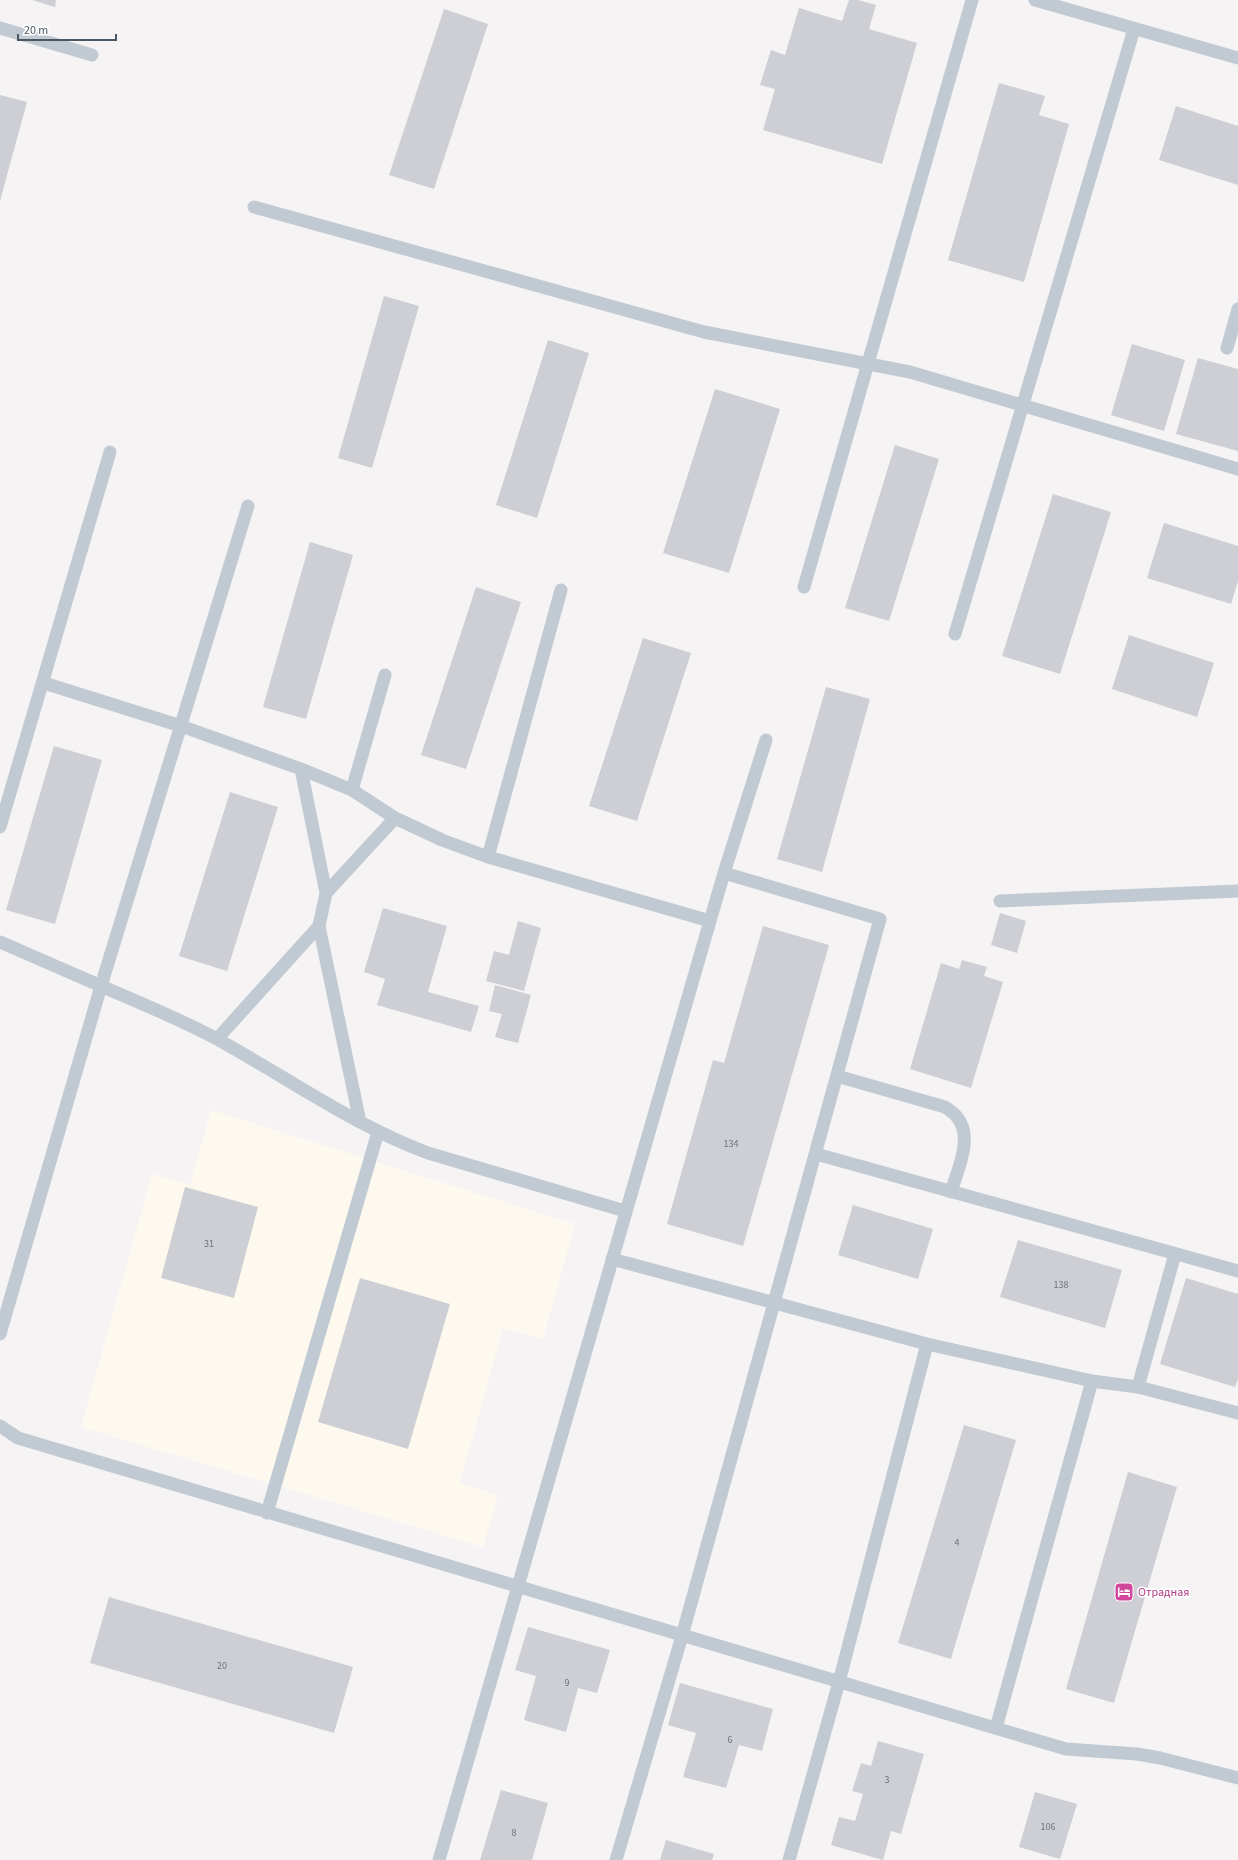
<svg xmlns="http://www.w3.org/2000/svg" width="1238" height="1860" viewBox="0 0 1238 1860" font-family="'Source Sans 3',sans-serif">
<rect width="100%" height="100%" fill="#f5f3f3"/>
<path fill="#fdf9ef" d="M 211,1110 L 575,1224 L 543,1339 L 503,1328 L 460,1483 L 498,1495 L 483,1547 L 81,1427 L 152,1174 L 190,1185 Z"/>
<path fill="#cdcfd5" d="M 32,0 L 56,0 L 55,7 Z
M 849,0 L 858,0 L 876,5 L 869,29 L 917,43 L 882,164 L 763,130 L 775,89 L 760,85 L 771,50 L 785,55 L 799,8 L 842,21 Z
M 444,9 L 488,24 L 434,189 L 389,175 Z
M 999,83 L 1045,96 L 1039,115 L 1069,124 L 1024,282 L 948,260 Z
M 0,95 L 27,102 L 0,201 Z
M 1176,106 L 1238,126 L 1238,185 L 1159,160 Z
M 384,296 L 419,306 L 372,468 L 338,458 Z
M 548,340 L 589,353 L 537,518 L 496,505 Z
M 1132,344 L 1185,360 L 1164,431 L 1111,415 Z
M 1198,358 L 1238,369 L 1238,451 L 1176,434 Z
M 715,389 L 780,409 L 729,573 L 663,553 Z
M 895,445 L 939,459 L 889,621 L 845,608 Z
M 1053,494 L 1111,512 L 1060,674 L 1002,656 Z
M 1164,523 L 1238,546 L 1238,581 L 1231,604 L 1147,578 Z
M 310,542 L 353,555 L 306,719 L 263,707 Z
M 476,587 L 521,602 L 466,769 L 421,755 Z
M 1129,635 L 1214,663 L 1197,717 L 1112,689 Z
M 643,638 L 691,653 L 637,821 L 589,806 Z
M 826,687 L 870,699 L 822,872 L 777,859 Z
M 54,746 L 102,760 L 55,924 L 6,910 Z
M 230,792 L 278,807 L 227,971 L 179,956 Z
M 383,908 L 447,926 L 428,992 L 479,1006 L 471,1032 L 377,1005 L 385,979 L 364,972 Z
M 1000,913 L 1026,921 L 1017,953 L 991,945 Z
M 518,921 L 541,928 L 524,991 L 486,981 L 494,951 L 509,955 Z
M 763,926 L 829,945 L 743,1246 L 667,1224 L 713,1060 L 724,1063 Z
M 962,960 L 987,967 L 984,976 L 1003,982 L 971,1088 L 910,1069 L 941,963 L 959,969 Z
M 495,985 L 531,995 L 518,1043 L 495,1037 L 502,1014 L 489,1011 Z
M 185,1187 L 258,1207 L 234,1298 L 161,1278 Z
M 853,1205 L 933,1229 L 918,1279 L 838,1255 Z
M 1018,1240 L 1122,1270 L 1105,1328 L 1000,1297 Z
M 360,1278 L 450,1304 L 408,1449 L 318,1422 Z
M 1186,1278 L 1238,1294 L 1238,1379 L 1235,1387 L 1160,1364 Z
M 964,1425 L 1016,1440 L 951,1659 L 898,1643 Z
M 1128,1472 L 1177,1487 L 1114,1703 L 1066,1689 Z
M 109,1597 L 353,1667 L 334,1733 L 90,1663 Z
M 528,1627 L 610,1650 L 597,1693 L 578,1688 L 566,1732 L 524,1720 L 536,1676 L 515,1670 Z
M 680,1683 L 773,1709 L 762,1751 L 739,1745 L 726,1788 L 683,1777 L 696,1733 L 668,1725 Z
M 878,1741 L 924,1754 L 901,1834 L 891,1831 L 883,1860 L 831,1845 L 839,1817 L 855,1821 L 863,1794 L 852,1791 L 861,1763 L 871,1766 Z
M 501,1790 L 548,1803 L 532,1860 L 480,1860 Z
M 1035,1792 L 1077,1804 L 1060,1859 L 1019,1847 Z
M 666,1840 L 714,1854 L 712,1860 L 660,1860 Z"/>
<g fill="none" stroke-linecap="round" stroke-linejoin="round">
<path stroke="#c1cad2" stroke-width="13" d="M 1035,0 L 1238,58
M 0,28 L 92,55
M 254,207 L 704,332 L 910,372 L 1238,469
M 1227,348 L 1238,309
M 804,587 L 972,0
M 955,634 L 1134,29
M 44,683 L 181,726 L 301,769 L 352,790 L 395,818 L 442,840 L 488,857 L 710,921 L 439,1860
M 301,769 L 326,893 L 319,926 L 360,1122
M 352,790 L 385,675
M 0,827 L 110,452
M 488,857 L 561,590
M 724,873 L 766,740
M 326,893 L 395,818
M 1000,901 L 1238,891
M 0,942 L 101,986 L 248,506
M 217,1039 L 319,926
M 837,1076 L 945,1107 C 949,1110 954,1113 957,1117 C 974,1137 957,1171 951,1192
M 816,1154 L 1238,1271
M 612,1259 L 927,1344 L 1092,1381 L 1138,1387 L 1238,1413
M 0,1334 L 101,986 C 140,1003 180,1019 217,1039 C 288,1078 353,1125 428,1153 L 625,1211
M 1138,1387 L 1175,1254
M 0,1426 L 18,1438 L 1066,1749 L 1137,1754 L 1160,1758 L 1238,1778
M 267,1513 L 378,1132
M 996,1728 L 1092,1381
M 616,1860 L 682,1636 L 880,919 L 724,873 L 710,921
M 789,1860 L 839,1682 L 927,1344"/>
</g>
<defs>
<symbol id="hotel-square" viewBox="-11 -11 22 22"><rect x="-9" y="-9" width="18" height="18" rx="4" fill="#d1479c" stroke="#fff"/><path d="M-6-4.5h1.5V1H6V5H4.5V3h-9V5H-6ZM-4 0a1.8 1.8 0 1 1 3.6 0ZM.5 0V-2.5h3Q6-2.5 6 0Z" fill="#fff"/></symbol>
</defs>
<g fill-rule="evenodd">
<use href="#hotel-square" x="1113" y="1581" width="22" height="22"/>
</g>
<g text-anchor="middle" stroke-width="3.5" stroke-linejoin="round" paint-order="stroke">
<g font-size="10" fill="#6b747e">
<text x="731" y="1147">134</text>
<text x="209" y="1247">31</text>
<text x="1061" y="1288">138</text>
<text x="957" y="1546">4</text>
<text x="222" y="1669">20</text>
<text x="567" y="1686">9</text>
<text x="730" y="1743">6</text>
<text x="887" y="1783">3</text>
<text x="1048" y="1830">106</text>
<text x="514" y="1836">8</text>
</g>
<g font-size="12" fill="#b23c85" stroke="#fff" text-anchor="start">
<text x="1138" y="1596">Отрадная</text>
</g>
</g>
<path d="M18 34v6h98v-6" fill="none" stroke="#4a5661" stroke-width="2"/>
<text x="24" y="34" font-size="12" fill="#4a5661" stroke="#ffffff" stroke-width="3" paint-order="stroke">20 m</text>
</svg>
